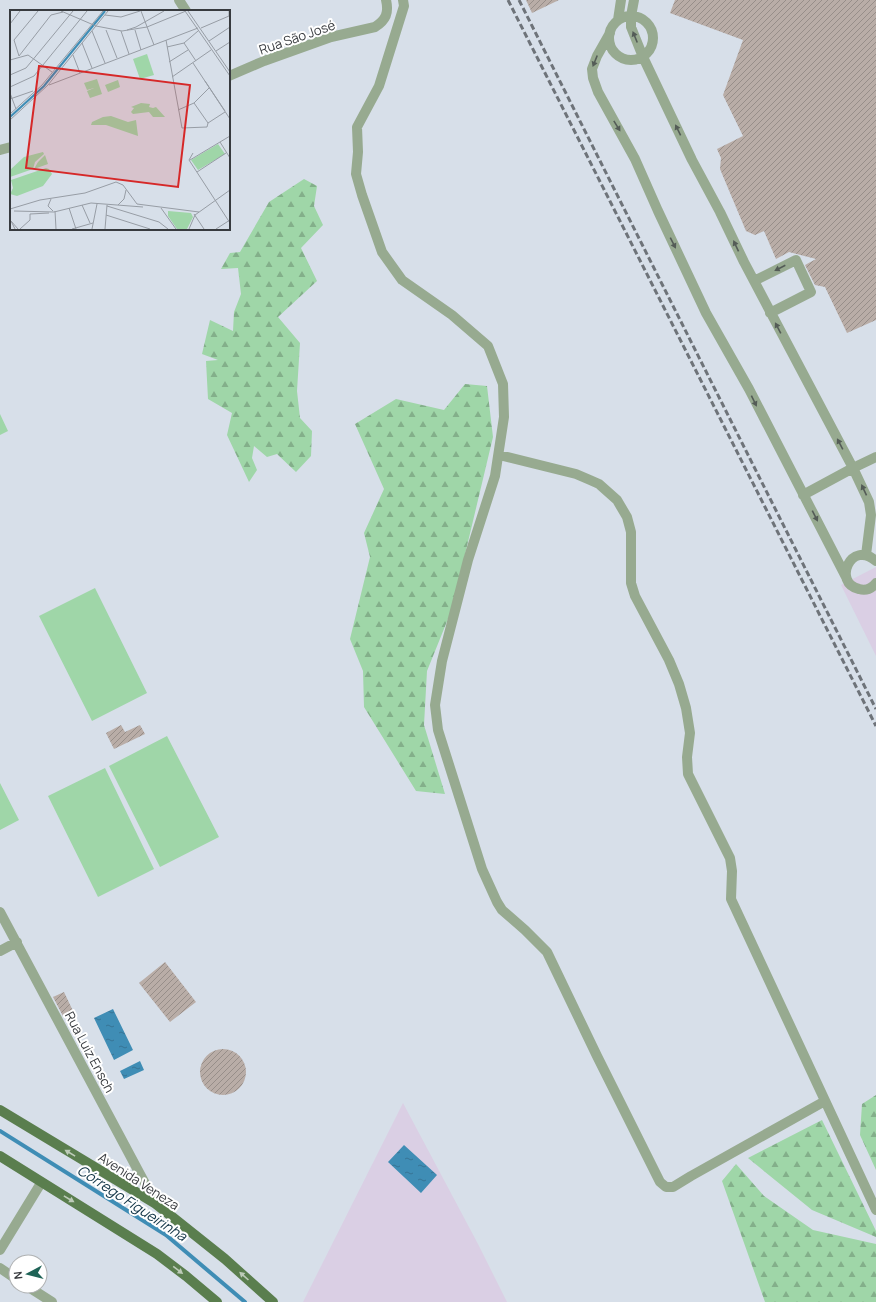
<svg xmlns="http://www.w3.org/2000/svg" width="876" height="1302" viewBox="0 0 876 1302" font-family="Manrope,sans-serif">
<defs>
<pattern id="forest-firs" width="22" height="20" patternUnits="userSpaceOnUse"><rect width="22" height="20" fill="#9fd6a8"/><path d="M5 1l3.5 6h-7zM16 11l3.5 6h-7z" fill="#83af8a"/></pattern>
<pattern id="water-ripples" width="26" height="14" patternUnits="userSpaceOnUse"><rect width="26" height="14" fill="#3f8db5"/><path d="M2 4q2-2 4 0t4 0M15 11q2-2 4 0t4 0" fill="none" stroke="#367495"/></pattern>
<pattern id="building-hatch" width="6" height="6" patternUnits="userSpaceOnUse"><rect width="6" height="6" fill="#b9ada7"/><path d="M-1 1l2-2M0 6l6-6M5 7l2-2" fill="none" stroke="#978e89"/></pattern>
</defs>
<rect width="100%" height="100%" fill="#d7dfe9"/>
<path fill="#dacfe4" d="M 876,567 L 876,656 L 841,585 Z
M 403,1103 L 478,1244 L 507,1302 L 303,1302 Z"/>
<path fill="url(#forest-firs)" d="M 304,179 L 317,186 L 314,206 L 323,225 L 301,248 L 317,281 L 278,317 L 300,343 L 297,391 L 300,418 L 312,431 L 311,456 L 296,472 L 277,454 L 267,457 L 254,446 L 252,458 L 257,470 L 249,482 L 227,435 L 232,413 L 208,399 L 206,361 L 218,360 L 202,354 L 210,320 L 233,331 L 234,312 L 241,294 L 238,268 L 221,269 L 230,253 L 240,252 L 269,202 Z
M 465,384 L 487,386 L 493,437 L 452,609 L 427,671 L 424,725 L 445,794 L 416,791 L 364,707 L 363,671 L 350,639 L 370,557 L 364,533 L 384,489 L 355,424 L 396,399 L 444,410 Z
M 876,1095 L 876,1170 L 860,1135 L 862,1104 Z
M 822,1120 L 876,1231 L 876,1237 L 812,1210 L 748,1158 Z
M 736,1164 L 764,1196 L 813,1230 L 876,1244 L 876,1302 L 765,1302 L 722,1181 Z"/>
<path fill="#9fd6a8" d="M 0,414 L 8,431 L 0,435 Z
M 95,588 L 147,693 L 92,721 L 39,616 Z
M 167,736 L 219,837 L 160,867 L 109,766 Z
M 105,768 L 154,869 L 98,897 L 48,796 Z
M 0,783 L 19,820 L 0,830 Z"/>
<path fill="url(#water-ripples)" d="M 113,1009 L 133,1050 L 114,1060 L 94,1018 Z
M 140,1061 L 144,1070 L 124,1079 L 120,1071 Z
M 404,1145 L 437,1175 L 421,1193 L 388,1162 Z"/>
<g fill="none" stroke-linecap="round" stroke-linejoin="round">
<path stroke="#3f8db5" stroke-width="4" d="M 0,1131 L 166,1235 L 245,1302"/>
</g>
<path fill="url(#building-hatch)" d="M 526,0 L 559,0 L 532,13 Z
M 675,0 L 876,0 L 876,320 L 847,333 L 825,287 L 815,285 L 805,265 L 816,259 L 789,252 L 776,259 L 764,231 L 755,235 L 746,231 L 720,169 L 721,158 L 717,149 L 743,136 L 723,95 L 743,40 L 670,13 Z
M 121,725 L 125,732 L 140,725 L 145,734 L 114,749 L 106,733 Z
M 165,962 L 196,1002 L 170,1022 L 139,983 Z
M 64,992 L 73,1011 L 63,1016 L 53,997 Z
M200 1072a23 23 0 1 1 46 0a23 23 0 1 1-46 0Z"/>
<g fill="none" stroke-linecap="round" stroke-linejoin="round">
<path stroke="#97aa90" stroke-width="10" d="M 179,0 L 186,11
M 403,0 L 404,6 L 379,86 L 357,127 L 358,152 L 356,174 L 362,195 L 382,252 L 402,280 L 452,315 L 488,346 L 503,384 L 504,417 L 495,476 L 468,560 L 442,661 L 435,705 L 438,730 L 482,869 L 497,902 L 502,910 L 525,930 L 547,952 L 597,1056 L 660,1182 L 666,1187 L 673,1187 L 691,1176 L 825,1101
M 634,0 L 631,16 L 631,27 L 643,57 L 692,160 L 720,212 L 744,262 L 853,468 L 876,457
M609 38a22 22 0 1 1 44 0a22 22 0 1 1-44 0Z
M 618,20 L 621,0
M 610,33 L 597,56 L 592,69 L 593,78 L 598,92 L 635,159 L 658,211 L 706,313 L 749,389 L 846,577
M 229,76 L 264,61 L 331,37 L 375,27 C 386,20 389,13 386,0
M 0,150 L 11,147
M 754,281 L 796,260 L 811,292 L 770,313
M 499,455 L 576,474 L 590,480 L 599,484 L 617,500 L 627,517 L 631,532 L 631,583 L 635,596 L 669,660 L 679,684 L 686,708 L 690,733 L 687,757 L 688,774 L 730,858 L 732,871 L 731,899 L 876,1210
M 803,495 L 853,468 L 869,502 L 871,515 L 866,555
M 876,561 C 851,539 832,583 859,589 C 866,591 872,588 876,583
M 0,912 L 156,1204
M 0,951 L 17,942
M 0,1250 L 41,1183
M 0,1268 L 16,1279
M 27,1286 L 52,1302"/>
<path stroke="#5a7e4e" stroke-width="10" d="M 0,1110 L 156,1204 L 225,1259 L 273,1302
M 0,1156 L 157,1254 L 186,1276 L 217,1302"/>
<path stroke="#6e7379" stroke-width="3" stroke-dasharray="6 3" stroke-linecap="butt" d="M 508,0 L 876,726
M 519,0 L 876,709"/>
</g>
<defs><path id="oneway-solid" d="M-6-.8H1V-3.2L6.5 0L1 3.2V.8H-6Z"/></defs>
<g fill="#545c57">
<use href="#oneway-solid" transform="translate(635 37) rotate(-112)"/>
<use href="#oneway-solid" transform="translate(595 61) rotate(112)"/>
<use href="#oneway-solid" transform="translate(617 126) rotate(58)"/>
<use href="#oneway-solid" transform="translate(678 130) rotate(-116)"/>
<use href="#oneway-solid" transform="translate(673 243) rotate(63)"/>
<use href="#oneway-solid" transform="translate(736 246) rotate(-115)"/>
<use href="#oneway-solid" transform="translate(780 268) rotate(153)"/>
<use href="#oneway-solid" transform="translate(778 328) rotate(-118)"/>
<use href="#oneway-solid" transform="translate(754 401) rotate(64)"/>
<use href="#oneway-solid" transform="translate(840 444) rotate(-118)"/>
<use href="#oneway-solid" transform="translate(864 490) rotate(-115)"/>
<use href="#oneway-solid" transform="translate(815 516) rotate(63)"/>
</g>
<g fill="#bdcbb8">
<use href="#oneway-solid" transform="translate(70 1153) rotate(-149)"/>
<use href="#oneway-solid" transform="translate(69 1199) rotate(31)"/>
<use href="#oneway-solid" transform="translate(178 1270) rotate(37)"/>
<use href="#oneway-solid" transform="translate(244 1276) rotate(-138)"/>
</g>
<g text-anchor="middle" stroke-width="4" stroke-linejoin="round" paint-order="stroke">
<g font-size="13" fill="#383b3f" stroke="#fff">
<text transform="translate(297 37) rotate(-19)" y="5">Rua São José</text>
<text transform="translate(90 1052) rotate(62)" y="5">Rua Luiz Ensch</text>
<text transform="translate(139 1181) rotate(33)" y="5">Avenida Veneza</text>
</g>
<g font-size="14" font-style="italic" fill="#113446" stroke="#fff">
<text transform="translate(132 1203) rotate(33)" y="5">Córrego Figueirinha</text>
</g>
</g>
<g transform="translate(10 10)">
<rect width="220" height="220" fill="#d7dfe9"/>
<path d="M 131,93 L 140,94 L 139,97 L 143,98 L 146,97 L 155,107 L 143,107 L 139,102 L 123,104 L 121,102 L 124,98 L 121,97 ZM 101,106 L 118,112 L 126,110 L 128,126 L 96,115 L 81,115 L 82,112 L 93,107 ZM 33,142 L 34,144 L 25,152 L 23,159 L 0,167 L 0,160 L 14,147 ZM 35,145 L 38,154 L 24,159 L 28,152 ZM 36,158 L 39,159 L 42,164 L 33,176 L 7,186 L 0,184 L 3,178 L 1,170 Z" fill="#9fd6a8"/>
<path d="M 208,134 L 215,144 L 188,160 L 181,150 ZM 158,201 L 181,203 L 183,207 L 177,219 L 167,219 L 158,206 Z" fill="#9fd6a8"/>
<path d="M 137,44 L 144,65 L 130,69 L 123,49 ZM 87,69 L 92,84 L 80,88 L 77,81 L 84,78 L 77,80 L 74,73 ZM 108,70 L 110,77 L 98,82 L 95,75 Z" fill="#9fd6a8"/>
<path fill="none" stroke="#3f8db5" stroke-width="2" d="M 0,107 L 34,76 L 95,1"/>
<path fill="none" stroke="#979da5" stroke-width="1" d="M 51,1 L 86,16 L 112,21 L 137,17 L 176,1M 131,1 L 144,35M 175,1 L 220,66M 178,1 L 220,62M 95,5 L 111,7 L 130,1M 0,14 L 10,1M 191,18 L 219,6 L 219,1M 96,20 L 107,48M 117,20 L 126,17 L 154,1M 125,20 L 131,40M 82,21 L 95,53M 111,21 L 119,44M 156,30 L 172,118 L 197,117 L 198,113M 199,31 L 220,17M 72,33 L 82,58M 174,33 L 186,51M 157,37 L 174,33 L 188,21M 206,41 L 220,32M 63,45 L 70,63M 9,46 L 41,5 L 53,2M 9,46 L 4,30 L 28,1M 0,50 L 18,45 L 42,62M 159,52 L 178,40M 183,53 L 220,109M 0,65 L 16,58 L 63,1M 162,67 L 201,40M 195,71 L 215,101M 39,75 L 188,18M 0,77 L 24,66 L 77,1M 0,83 L 6,99M 0,89 L 23,81M 184,93 L 198,113M 168,100 L 184,93 L 199,78M 0,104 L 32,75 L 93,1M 0,110 L 38,75 L 98,1M 198,113 L 215,102M 210,132 L 220,148M 183,143 L 179,150 L 220,213M 180,150 L 220,126M 187,162 L 216,143M 41,189 L 38,196 L 43,201M 72,195 L 80,213M 108,195 L 114,189 L 116,180M 97,196 L 149,212 L 158,219M 59,198 L 66,219M 151,198 L 166,219M 0,199 L 30,190 L 75,183 L 106,172 L 113,175 L 127,194 L 189,202M 4,201 L 44,202 L 81,193 L 133,197M 45,201 L 46,219M 184,204 L 194,219M 96,205 L 140,219M 5,219 L 1,211 L 8,219M 10,219 L 20,210 L 20,204 L 39,203M 62,219 L 83,213M 82,219 L 87,194M 95,219 L 97,195M 179,219 L 185,205 L 220,180M 206,219 L 220,210"/>
<path fill="#d62828" fill-opacity="0.15" stroke="#d62828" stroke-width="2" d="M 29,56 L 180,75 L 168,177 L 16,158 Z"/>
<rect width="220" height="220" fill="none" stroke="#383b3f" stroke-width="2"/>
</g>
<g transform="translate(28 1274) rotate(263)"><circle r="19" fill="#ffffff" stroke="#afb1b2"/>
<path d="M0-3L7 15L0 10L-7 15Z" fill="#1e6356"/>
<text y="-6" font-size="11" font-weight="bold" text-anchor="middle" fill="#383b3f">N</text>
</g>
</svg>
